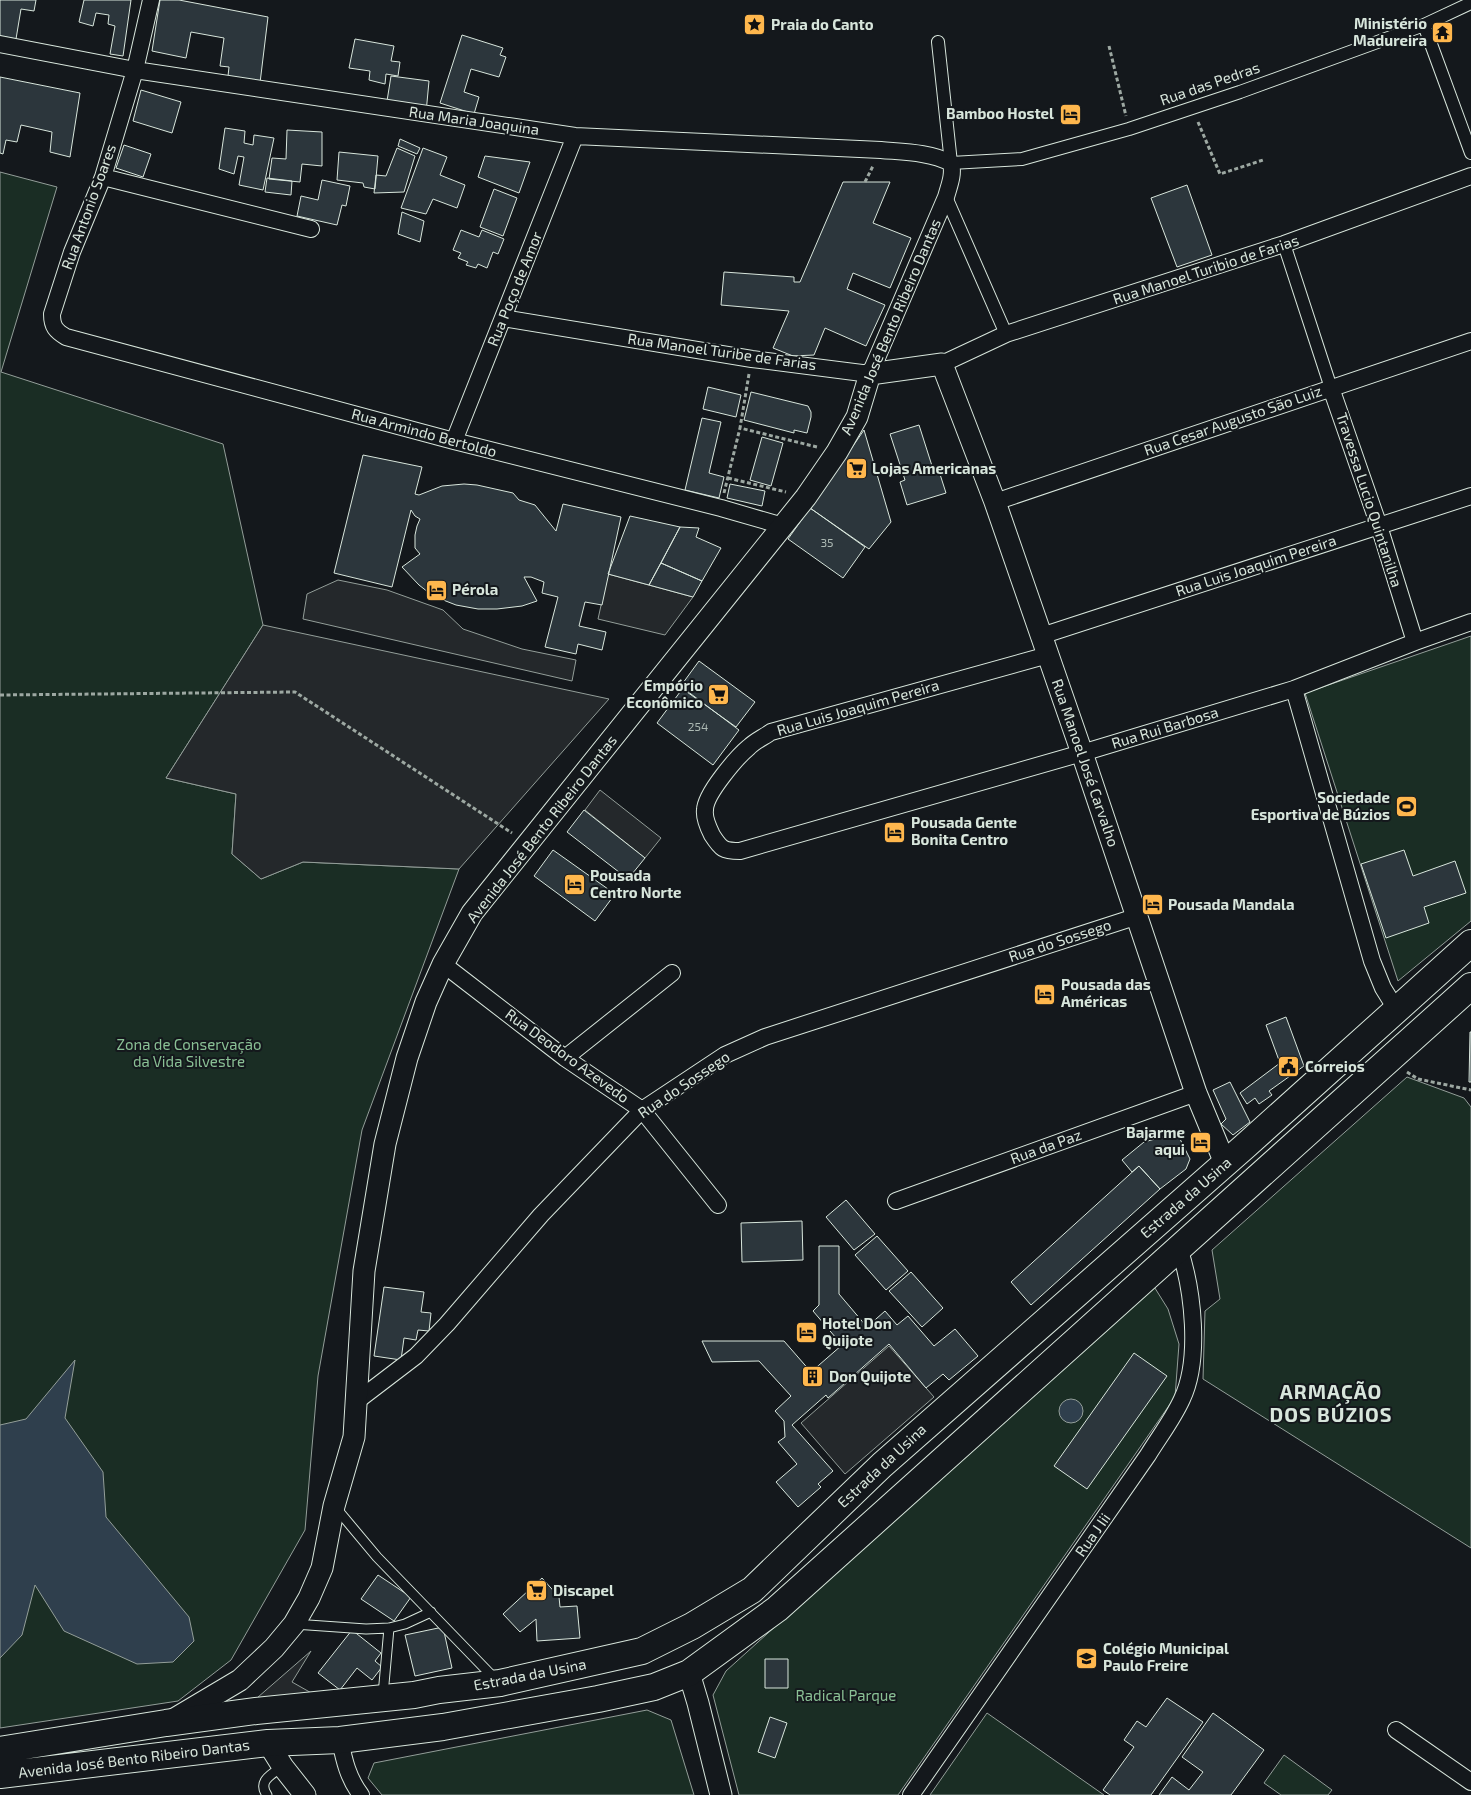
<svg xmlns="http://www.w3.org/2000/svg" width="1471" height="1795" viewBox="0 0 1471 1795" font-family="'Exo 2',sans-serif">
<rect width="100%" height="100%" fill="#14181c"/>
<path fill="#1a2d24" stroke="#939e99" d="M 0,172 L 57,187 L 1,372 L 223,444 L 263,625 L 166,778 L 236,794 L 232,854 L 261,879 L 303,862 L 459,869 L 362,1130 L 318,1376 L 305,1530 L 231,1660 L 178,1701 L 0,1728 Z
M 1471,636 L 1471,921 L 1398,981 L 1305,693 Z
M 1407,1077 L 1464,1098 L 1471,1107 L 1471,1548 L 1203,1379 L 1205,1311 L 1220,1299 L 1212,1250 Z
M 1153,1285 L 1168,1309 L 1179,1344 L 1175,1397 L 898,1795 L 739,1795 L 713,1695 L 726,1671 Z
M 647,1710 L 671,1720 L 694,1795 L 382,1795 L 368,1778 L 374,1763 Z
M 987,1713 L 1104,1795 L 930,1795 Z
M 1284,1755 L 1332,1790 L 1328,1795 L 1281,1795 L 1264,1783 Z"/>
<path fill="#24282b" stroke="#939e99" d="M 608,574 L 693,597 L 665,635 L 598,619 Z
M 338,580 L 387,590 L 443,610 L 463,629 L 522,649 L 576,660 L 572,681 L 303,619 L 307,594 Z
M 263,625 L 609,699 L 459,869 L 303,862 L 261,879 L 232,854 L 236,794 L 166,778 Z
M 600,790 L 661,838 L 645,858 L 585,810 Z
M 889,1346 L 934,1397 L 845,1474 L 801,1423 Z
M 311,1651 L 292,1682 L 322,1699 L 250,1704 Z"/>
<path fill="#2f3f4d" stroke="#939e99" d="M 75,1360 L 65,1418 L 103,1472 L 106,1517 L 189,1617 L 194,1641 L 173,1662 L 137,1664 L 64,1631 L 35,1585 L 22,1635 L 0,1658 L 0,1425 L 26,1419 Z
M1059 1411a12 12 0 1 1 24 0a12 12 0 1 1-24 0Z"/>
<path fill="#2c363c" stroke="#d8e6dc" d="M 0,0 L 36,0 L 34,11 L 21,9 L 16,39 L 0,36 Z
M 84,0 L 131,0 L 123,56 L 110,54 L 115,26 L 108,24 L 109,15 L 96,13 L 93,26 L 79,22 Z
M 160,0 L 179,0 L 268,17 L 260,83 L 228,76 L 229,67 L 220,66 L 224,38 L 191,32 L 186,58 L 152,51 Z
M 462,35 L 503,48 L 500,55 L 506,57 L 499,77 L 471,69 L 464,92 L 479,97 L 474,114 L 440,103 Z
M 355,39 L 394,46 L 391,61 L 400,62 L 398,76 L 386,74 L 385,84 L 369,80 L 370,71 L 349,68 Z
M 391,76 L 429,81 L 426,113 L 387,101 Z
M 0,77 L 80,93 L 70,157 L 50,152 L 52,132 L 21,125 L 17,142 L 6,140 L 3,154 L 0,153 Z
M 141,90 L 181,102 L 172,133 L 133,121 Z
M 225,128 L 245,131 L 244,143 L 253,145 L 254,135 L 274,138 L 263,190 L 239,185 L 244,157 L 238,156 L 234,174 L 219,169 Z
M 287,130 L 322,132 L 322,166 L 302,164 L 300,182 L 269,179 L 272,158 L 286,159 Z
M 400,139 L 420,148 L 417,154 L 398,146 Z
M 124,145 L 151,154 L 143,177 L 116,168 Z
M 397,148 L 415,156 L 404,192 L 374,193 L 376,175 L 386,176 Z
M 423,148 L 447,157 L 440,175 L 465,185 L 457,208 L 433,199 L 426,214 L 401,208 Z
M 339,152 L 378,156 L 375,189 L 364,187 L 363,183 L 337,180 Z
M 485,156 L 530,162 L 519,193 L 478,177 Z
M 267,178 L 292,181 L 291,195 L 265,192 Z
M 322,180 L 350,186 L 346,206 L 342,205 L 337,225 L 297,216 L 301,196 L 318,200 Z
M 843,182 L 890,182 L 873,223 L 911,238 L 890,288 L 853,273 L 847,289 L 885,305 L 866,346 L 825,328 L 814,355 L 793,356 L 773,348 L 789,311 L 721,305 L 724,272 L 794,277 L 794,282 L 800,282 Z
M 1187,185 L 1212,255 L 1177,267 L 1151,198 Z
M 494,189 L 517,198 L 503,236 L 480,227 Z
M 402,212 L 424,221 L 420,242 L 398,234 Z
M 461,230 L 479,237 L 482,230 L 504,239 L 498,254 L 493,252 L 487,268 L 478,264 L 476,268 L 466,265 L 468,262 L 458,258 L 461,253 L 453,250 Z
M 708,387 L 741,395 L 736,417 L 703,409 Z
M 751,392 L 808,406 L 811,412 L 811,417 L 807,433 L 794,430 L 794,433 L 744,420 Z
M 702,418 L 721,422 L 709,473 L 724,477 L 719,498 L 685,490 Z
M 919,425 L 933,469 L 938,468 L 946,493 L 907,505 L 900,482 L 905,480 L 890,434 Z
M 864,430 L 891,522 L 869,549 L 810,508 Z
M 762,437 L 783,443 L 771,486 L 750,480 Z
M 363,455 L 422,467 L 415,494 L 419,495 L 442,486 L 464,484 L 477,485 L 513,493 L 519,500 L 535,505 L 556,531 L 563,504 L 621,517 L 602,605 L 585,602 L 579,626 L 606,632 L 602,650 L 578,644 L 576,654 L 545,647 L 558,597 L 542,593 L 544,582 L 531,577 L 524,577 L 537,601 L 522,606 L 497,609 L 478,609 L 456,605 L 433,596 L 419,585 L 402,567 L 420,554 L 415,548 L 415,535 L 417,526 L 420,519 L 415,516 L 411,510 L 392,587 L 334,573 Z
M 730,484 L 765,491 L 762,506 L 727,498 Z
M 810,508 L 865,547 L 843,578 L 788,539 Z
M 630,516 L 680,527 L 649,585 L 608,574 Z
M 680,527 L 699,528 L 696,537 L 721,548 L 702,581 L 661,563 Z
M 661,563 L 702,581 L 693,597 L 649,585 Z
M 699,661 L 755,702 L 736,727 L 680,687 Z
M 683,688 L 739,730 L 713,765 L 657,723 Z
M 584,810 L 645,858 L 628,879 L 567,832 Z
M 553,850 L 615,894 L 595,921 L 534,876 Z
M 1404,850 L 1413,876 L 1455,861 L 1466,893 L 1424,907 L 1429,923 L 1386,938 L 1361,864 Z
M 1286,1017 L 1304,1066 L 1269,1091 L 1272,1095 L 1259,1104 L 1255,1098 L 1247,1104 L 1240,1093 L 1280,1063 L 1266,1025 Z
M 1470,1032 L 1471,1032 L 1471,1082 L 1469,1082 Z
M 1230,1082 L 1250,1122 L 1233,1135 L 1221,1124 L 1226,1119 L 1213,1090 Z
M 1177,1133 L 1190,1159 L 1186,1169 L 1160,1189 L 1139,1166 L 1132,1172 L 1122,1160 L 1144,1142 Z
M 1139,1166 L 1160,1189 L 1031,1305 L 1011,1282 Z
M 846,1200 L 875,1234 L 854,1250 L 826,1217 Z
M 802,1221 L 803,1260 L 742,1262 L 741,1223 Z
M 877,1236 L 908,1271 L 886,1290 L 855,1255 Z
M 819,1246 L 839,1246 L 839,1294 L 867,1327 L 885,1311 L 897,1325 L 908,1316 L 934,1346 L 955,1329 L 978,1356 L 949,1380 L 943,1374 L 926,1388 L 889,1344 L 828,1398 L 826,1395 L 792,1425 L 833,1471 L 818,1484 L 821,1487 L 798,1507 L 776,1482 L 797,1464 L 778,1442 L 785,1437 L 784,1421 L 775,1411 L 791,1396 L 759,1361 L 712,1362 L 702,1341 L 784,1341 L 811,1372 L 842,1345 L 813,1311 L 819,1305 Z
M 911,1272 L 943,1308 L 922,1327 L 889,1291 Z
M 384,1287 L 424,1292 L 421,1312 L 431,1313 L 429,1331 L 418,1330 L 416,1340 L 404,1338 L 401,1360 L 374,1356 Z
M 1134,1353 L 1167,1376 L 1087,1489 L 1054,1466 Z
M 378,1575 L 411,1597 L 394,1621 L 361,1599 Z
M 542,1578 L 559,1597 L 560,1607 L 577,1606 L 580,1638 L 537,1641 L 536,1619 L 520,1632 L 503,1614 Z
M 443,1627 L 452,1668 L 415,1676 L 405,1635 Z
M 352,1630 L 381,1653 L 375,1661 L 382,1667 L 372,1680 L 357,1668 L 340,1690 L 318,1673 Z
M 765,1659 L 788,1659 L 788,1688 L 765,1688 Z
M 1167,1698 L 1203,1722 L 1151,1795 L 1110,1795 L 1103,1790 L 1134,1747 L 1124,1740 L 1137,1721 L 1146,1727 Z
M 1213,1713 L 1264,1750 L 1231,1795 L 1159,1795 L 1172,1777 L 1189,1790 L 1203,1772 L 1182,1757 Z
M 770,1717 L 787,1723 L 775,1758 L 758,1752 Z"/>
<g fill="none" stroke-linecap="round" stroke-linejoin="round">
<defs>
<path id="service" d="M 336,1508 L 377,1557 L 496,1680
M 294,1624 L 366,1629 L 389,1628 L 405,1624 L 431,1612
M 383,1695 L 389,1628
M 267,1795 C 257,1781 272,1774 282,1767"/>
<path id="pedestrian" d="M 1424,25 L 1471,153
M 938,42 L 951,163 L 1022,159 L 1129,129 L 1240,92 L 1424,25 L 1471,3
M 946,197 L 1006,334
M 1284,244 L 1331,388"/>
<path id="minor" d="M 151,0 L 135,70 L 103,177 L 72,252 L 52,314 C 52,327 56,331 66,337 L 454,441 L 721,508 L 783,526
M 0,44 L 135,70 L 575,136 L 881,150 C 904,152 930,152 951,163 C 954,175 949,186 946,197 L 870,374 L 752,359 L 503,318
M 103,177 L 311,229
M 942,364 L 1006,334 L 1284,244 L 1471,176
M 1331,388 L 1379,526 L 1415,642
M 454,441 L 575,136
M 995,502 L 1471,341
M 1041,636 L 1471,496
M 1048,655 L 771,732 C 764,737 755,741 749,747 C 737,757 705,794 705,810 C 704,817 709,829 712,835 C 721,849 723,851 740,851 L 1082,753 L 1294,689 L 1415,642 L 1471,622
M 1294,689 L 1372,961 L 1383,988 L 1396,1009
M 443,964 L 565,1058 L 642,1110 L 718,1205
M 565,1058 L 672,973
M 896,1201 L 1196,1093
M 357,1401 L 416,1356 L 447,1324 L 541,1215 L 642,1110 L 725,1055 L 765,1037 L 1138,916
M 1396,1730 L 1471,1782
M 340,1740 C 344,1760 348,1778 361,1795
M 911,1795 L 1148,1455 C 1159,1437 1173,1419 1182,1399 C 1201,1359 1193,1289 1179,1248"/>
<path id="tertiary" d="M 689,1673 L 698,1703 L 721,1795
M 171,1721 L 240,1680 L 274,1648 L 294,1624 L 309,1598 L 322,1568 L 334,1506 L 354,1437 L 364,1271 L 385,1144 L 407,1058 L 426,1002 L 443,964 L 472,913 L 806,497 L 837,452 L 857,417 L 870,374 L 942,364 L 995,502 L 1082,753 L 1196,1093 L 1225,1163
M 268,1743 L 283,1767 L 305,1795"/>
<path id="primary" d="M 0,1750 L 166,1723 L 256,1711 L 414,1695 L 439,1690 L 500,1683 L 642,1651 L 692,1626 L 752,1590 L 882,1465 L 1244,1147 L 1471,943
M 0,1775 L 268,1743 L 340,1740 L 443,1727 L 598,1699 L 654,1687 L 689,1673 L 777,1609 L 1471,986"/>
</defs>
<use href="#service" stroke="#d8e6dc" stroke-width="11"/>
<use href="#pedestrian" stroke="#d8e6dc" stroke-width="14"/>
<use href="#minor" stroke="#d8e6dc" stroke-width="18"/>
<use href="#tertiary" stroke="#d8e6dc" stroke-width="23"/>
<use href="#primary" stroke="#d8e6dc" stroke-width="28"/>
<path stroke="#9da8a2" stroke-width="3" stroke-dasharray="4 2.5" stroke-linecap="butt" d="M 1109,46 L 1126,116
M 1198,122 L 1220,174 L 1263,160
M 865,182 L 873,166
M 749,374 L 740,428 L 817,447
M 728,478 L 786,492
M 724,493 L 740,428
M 0,695 L 295,692 L 512,833
M 1407,1072 L 1418,1079 L 1471,1090"/>
<use href="#service" stroke="#14181c" stroke-width="9"/>
<use href="#pedestrian" stroke="#14181c" stroke-width="12"/>
<use href="#minor" stroke="#14181c" stroke-width="16"/>
<use href="#tertiary" stroke="#14181c" stroke-width="21"/>
<use href="#primary" stroke="#14181c" stroke-width="26"/>
</g>
<defs>
<symbol id="sight-square" viewBox="-11 -11 22 22"><rect x="-9" y="-9" width="18" height="18" rx="4" fill="#ffb74d" stroke="#14181c"/><path d="M0-6L1.8-2.2L6-1.7L2.9 1.2L3.7 5.4L0 3.3L-3.7 5.4L-2.9 1.2L-6-1.7L-1.8-2.2Z" fill="#111"/></symbol>
<symbol id="temple-square" viewBox="-11 -11 22 22"><rect x="-9" y="-9" width="18" height="18" rx="4" fill="#ffb74d" stroke="#14181c"/><path d="M0-6L5-2H3V0L6.5 2.5H4V6H1.5V3h-3V6H-4V2.5H-6.5L-3 0V-2H-5Z" fill="#111"/></symbol>
<symbol id="hotel-square" viewBox="-11 -11 22 22"><rect x="-9" y="-9" width="18" height="18" rx="4" fill="#ffb74d" stroke="#14181c"/><path d="M-6-4.5h1.5V1H6V5H4.5V3h-9V5H-6ZM-4 0a1.8 1.8 0 1 1 3.6 0ZM.5 0V-2.5h3Q6-2.5 6 0Z" fill="#111"/></symbol>
<symbol id="supermarket-square" viewBox="-11 -11 22 22"><rect x="-9" y="-9" width="18" height="18" rx="4" fill="#ffb74d" stroke="#14181c"/><path d="M-6-5.5h2.5l.6 2H6L4.5 2H-2.5L-4.4-4H-6ZM-1.5 3.2a1.3 1.3 0 1 0 .1 0ZM3 3.2a1.3 1.3 0 1 0 .1 0Z" fill="#111"/></symbol>
<symbol id="stadium-square" viewBox="-11 -11 22 22"><rect x="-9" y="-9" width="18" height="18" rx="4" fill="#ffb74d" stroke="#14181c"/><path d="M0-5a6.5 5 0 1 0 0 10a6.5 5 0 1 0 0-10ZM-3.5-1.8h7v3.6h-7Z" fill="#111"/></symbol>
<symbol id="civic-square" viewBox="-11 -11 22 22"><rect x="-9" y="-9" width="18" height="18" rx="4" fill="#ffb74d" stroke="#14181c"/><path d="M-.6-6.5H3V-4.5H.6V-3L4-1V1h2V6H-6V1h2V-1L-.6-3ZM-1.2 2.5V6h2.4V2.5Z" fill="#111"/></symbol>
<symbol id="building-square" viewBox="-11 -11 22 22"><rect x="-9" y="-9" width="18" height="18" rx="4" fill="#ffb74d" stroke="#14181c"/><path d="M-4-6H4V6H1V3H-1V6H-4ZM-2.5-4.3h1.7v1.8h-1.7ZM.8-4.3h1.7v1.8H.8ZM-2.5-1h1.7V.8h-1.7ZM.8-1h1.7V.8H.8Z" fill="#111"/></symbol>
<symbol id="school-square" viewBox="-11 -11 22 22"><rect x="-9" y="-9" width="18" height="18" rx="4" fill="#ffb74d" stroke="#14181c"/><path d="M0-5L7-2L0 1L-7-2ZM-4 1L0 2.5L4 1V4Q0 6-4 4Z" fill="#111"/></symbol>
</defs>
<g fill-rule="evenodd">
<use href="#sight-square" x="742" y="12" width="25" height="25"/>
<use href="#temple-square" x="1430" y="20" width="25" height="25"/>
<use href="#hotel-square" x="1058" y="102" width="25" height="25"/>
<use href="#supermarket-square" x="844" y="456" width="25" height="25"/>
<use href="#hotel-square" x="424" y="578" width="25" height="25"/>
<use href="#supermarket-square" x="706" y="682" width="25" height="25"/>
<use href="#stadium-square" x="1394" y="794" width="25" height="25"/>
<use href="#hotel-square" x="882" y="820" width="25" height="25"/>
<use href="#hotel-square" x="562" y="872" width="25" height="25"/>
<use href="#hotel-square" x="1140" y="892" width="25" height="25"/>
<use href="#hotel-square" x="1032" y="982" width="25" height="25"/>
<use href="#civic-square" x="1276" y="1054" width="25" height="25"/>
<use href="#hotel-square" x="1188" y="1130" width="25" height="25"/>
<use href="#hotel-square" x="794" y="1320" width="25" height="25"/>
<use href="#building-square" x="800" y="1364" width="25" height="25"/>
<use href="#supermarket-square" x="524" y="1578" width="25" height="25"/>
<use href="#school-square" x="1074" y="1646" width="25" height="25"/>
</g>
<g text-anchor="middle" stroke-width="4" stroke-linejoin="round" paint-order="stroke">
<g font-size="12" fill="#adbab4">
<text x="827" y="547">35</text>
<text x="698" y="731">254</text>
</g>
<g font-size="15" font-weight="bold" fill="#d8e6dc" stroke="#14181c" text-anchor="start">
<text x="1427" y="29" text-anchor="end">Ministério<tspan x="1427" dy="17">Madureira</tspan></text>
<text x="771" y="30">Praia do Canto</text>
<text x="1054" y="119" text-anchor="end">Bamboo Hostel</text>
<text x="872" y="474">Lojas Americanas</text>
<text x="452" y="595">Pérola</text>
<text x="703" y="691" text-anchor="end">Empório<tspan x="703" dy="17">Econômico</tspan></text>
<text x="1390" y="803" text-anchor="end">Sociedade<tspan x="1390" dy="17">Esportiva de Búzios</tspan></text>
<text x="911" y="828">Pousada Gente<tspan x="911" dy="17">Bonita Centro</tspan></text>
<text x="590" y="881">Pousada<tspan x="590" dy="17">Centro Norte</tspan></text>
<text x="1168" y="910">Pousada Mandala</text>
<text x="1061" y="990">Pousada das<tspan x="1061" dy="17">Américas</tspan></text>
<text x="1305" y="1072">Correios</text>
<text x="1185" y="1138" text-anchor="end">Bajarme<tspan x="1185" dy="17">aqui</tspan></text>
<text x="822" y="1329">Hotel Don<tspan x="822" dy="17">Quijote</tspan></text>
<text x="829" y="1382">Don Quijote</text>
<text x="553" y="1596">Discapel</text>
<text x="1103" y="1654">Colégio Municipal<tspan x="1103" dy="17">Paulo Freire</tspan></text>
</g>
<g font-size="15" fill="#d8e6dc" stroke="#14181c">
<text transform="translate(1210 84) rotate(-19)" y="5">Rua das Pedras</text>
<text transform="translate(474 121) rotate(8)" y="5">Rua Maria Joaquina</text>
<text transform="translate(89 207) rotate(-70)" y="5">Rua Antonio Soares</text>
<text transform="translate(1206 270) rotate(-18)" y="5">Rua Manoel Turibio de Farias</text>
<text transform="translate(515 289) rotate(-68)" y="5">Rua Poço de Amor</text>
<text transform="translate(891 327) rotate(-67)" y="5">Avenida José Bento Ribeiro Dantas</text>
<text transform="translate(722 352) rotate(8)" y="5">Rua Manoel Turibe de Farias</text>
<text transform="translate(1233 421) rotate(-19)" y="5">Rua Cesar Augusto São Luiz</text>
<text transform="translate(424 433) rotate(15)" y="5">Rua Armindo Bertoldo</text>
<text transform="translate(1369 500) rotate(72)" y="5">Travessa Lucio Quintanilha</text>
<text transform="translate(1256 566) rotate(-18)" y="5">Rua Luis Joaquim Pereira</text>
<text transform="translate(858 708) rotate(-16)" y="5">Rua Luis Joaquim Pereira</text>
<text transform="translate(1165 728) rotate(-17)" y="5">Rua Rui Barbosa</text>
<text transform="translate(1085 763) rotate(71)" y="5">Rua Manoel José Carvalho</text>
<text transform="translate(542 829) rotate(-52)" y="5">Avenida José Bento Ribeiro Dantas</text>
<text transform="translate(1060 941) rotate(-18)" y="5">Rua do Sossego</text>
<text transform="translate(567 1056) rotate(36)" y="5">Rua Deodoro Azevedo</text>
<text transform="translate(684 1085) rotate(-34)" y="5">Rua do Sossego</text>
<text transform="translate(1046 1147) rotate(-20)" y="5">Rua da Paz</text>
<text transform="translate(1186 1198) rotate(-41)" y="5">Estrada da Usina</text>
<text transform="translate(882 1466) rotate(-43)" y="5">Estrada da Usina</text>
<text transform="translate(1093 1535) rotate(-55)" y="5">Rua J Iii</text>
<text transform="translate(530 1675) rotate(-11)" y="5">Estrada da Usina</text>
<text transform="translate(134 1759) rotate(-7)" y="5">Avenida José Bento Ribeiro Dantas</text>
</g>
<g font-size="15" fill="#8ac095" stroke="#14181c">
<text x="189" y="1050">Zona de Conservação<tspan x="189" dy="17">da Vida Silvestre</tspan></text>
<text x="846" y="1701">Radical Parque</text>
</g>
<g font-size="20" font-weight="bold" letter-spacing="1" fill="#d8e6dc" stroke="#14181c">
<text x="1331" y="1399">ARMAÇÃO<tspan x="1331" dy="23">DOS BÚZIOS</tspan></text>
</g>
</g>
</svg>
